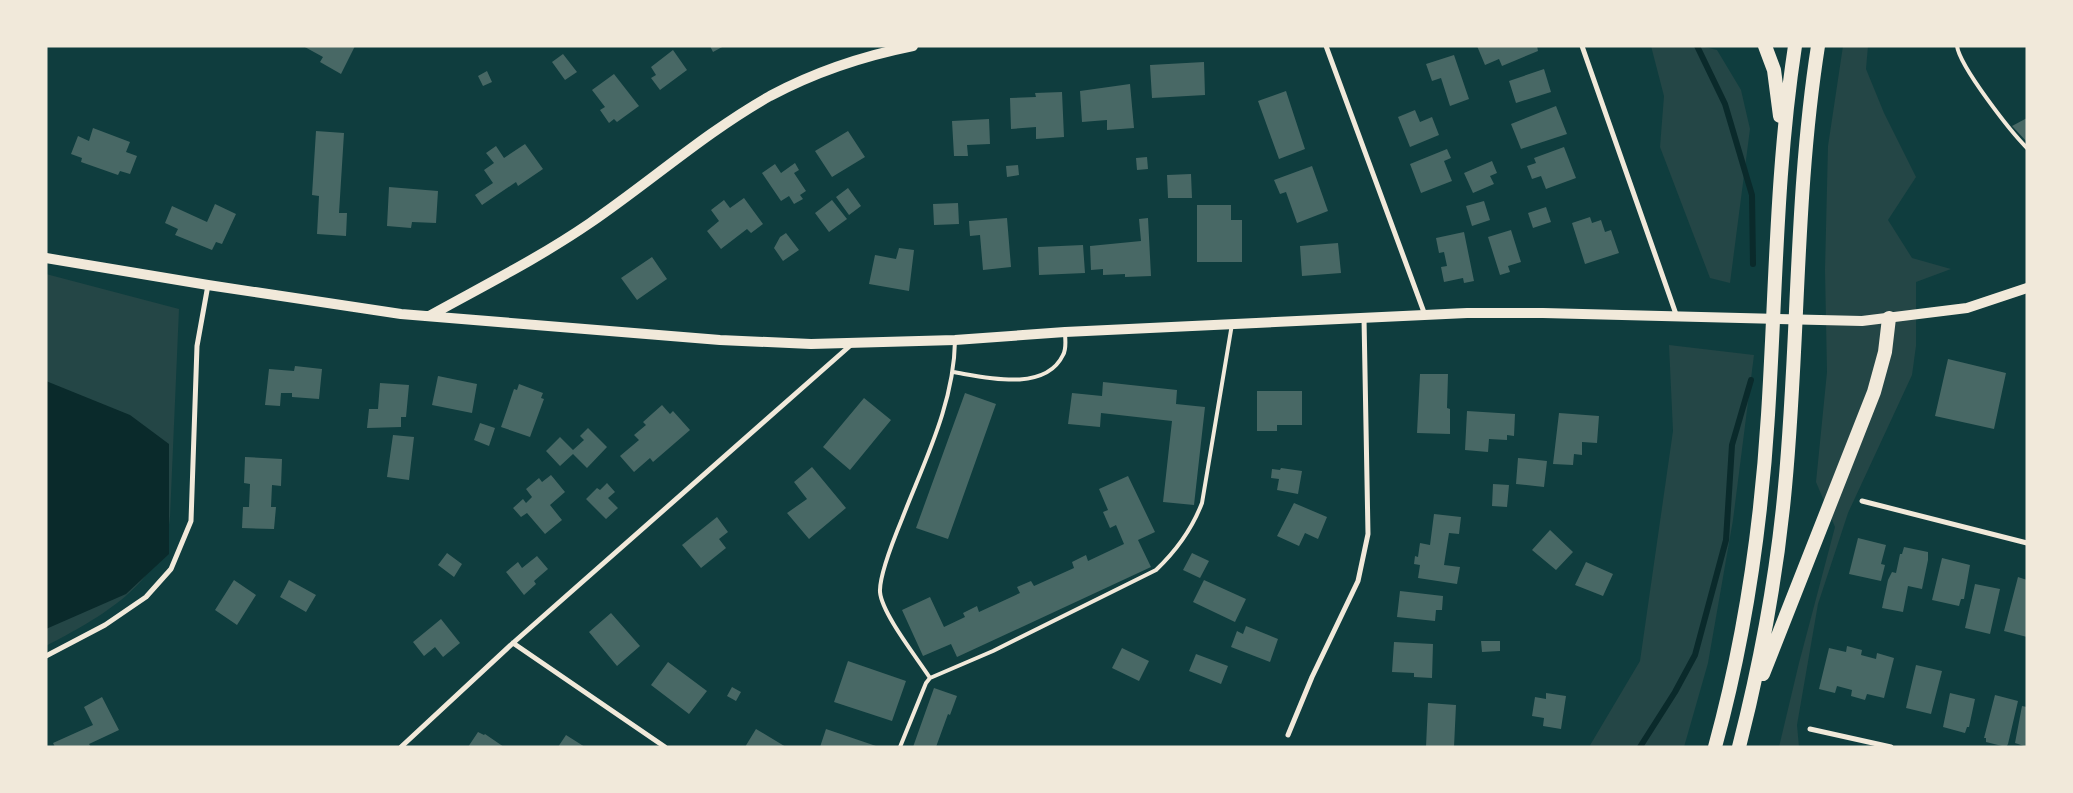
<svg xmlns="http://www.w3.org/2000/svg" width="2073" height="793" viewBox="0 0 2073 793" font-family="'Asap Condensed',sans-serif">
<rect width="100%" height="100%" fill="#0f3d3e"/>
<path fill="#244646" d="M 1651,46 L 1701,46 L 1717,50 L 1741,90 L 1750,129 L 1730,283 L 1710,278 L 1660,147 L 1664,96 Z
M 1843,46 L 1868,46 L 1866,69 L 1884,113 L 1916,177 L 1888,220 L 1912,258 L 1951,269 L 1916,282 L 1916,346 L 1912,375 L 1848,513 L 1818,604 L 1797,725 L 1799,747 L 1779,747 L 1799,663 L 1835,527 L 1816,482 L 1827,372 L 1825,270 L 1828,146 Z
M 46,274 L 179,309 L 170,517 C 164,584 99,618 46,646 Z
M 1669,345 L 1754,355 L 1733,520 L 1708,663 L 1684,747 L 1589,747 L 1640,661 L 1673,431 Z"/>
<path fill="#0a2a2b" d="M 46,381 L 130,415 L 169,444 L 169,554 L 126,594 L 46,629 Z"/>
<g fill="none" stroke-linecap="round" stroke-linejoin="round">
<path stroke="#0a2a2b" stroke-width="6" d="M 1697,46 L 1725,104 L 1752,195 L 1753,264
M 1640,747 L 1675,692 L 1695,655 L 1726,540 L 1732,445 L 1751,380"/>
</g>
<path fill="#486865" d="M 303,46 L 355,46 L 341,74 L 320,62 L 323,57 Z
M 710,46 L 724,46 L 713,52 Z
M 1477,46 L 1537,46 L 1538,51 L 1502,66 L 1499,59 L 1485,65 Z
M 673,50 L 687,70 L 660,90 L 651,78 L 656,75 L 651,67 Z
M 563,54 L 577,72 L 565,80 L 552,62 Z
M 1454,55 L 1469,99 L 1450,106 L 1441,78 L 1432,81 L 1426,64 Z
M 1204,62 L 1205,95 L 1152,98 L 1150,65 Z
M 1544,69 L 1551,92 L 1516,103 L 1509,81 Z
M 487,71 L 492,82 L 483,86 L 478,76 Z
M 614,74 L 639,106 L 617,122 L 614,119 L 609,123 L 600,110 L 605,107 L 592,90 Z
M 1130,84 L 1134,128 L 1107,130 L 1107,120 L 1082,122 L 1080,91 Z
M 1286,91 L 1305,149 L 1279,159 L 1258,101 Z
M 1062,92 L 1064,137 L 1036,139 L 1036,127 L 1011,129 L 1010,98 L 1036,97 L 1035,93 Z
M 1556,106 L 1567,134 L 1521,149 L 1511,124 Z
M 1415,110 L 1420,122 L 1432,117 L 1439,135 L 1410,147 L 1398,117 Z
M 2027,118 L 2027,142 L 2012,126 Z
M 989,119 L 990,144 L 967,145 L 968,156 L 954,156 L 952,121 Z
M 93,128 L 130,142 L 126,152 L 137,156 L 130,174 L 120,171 L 118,175 L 81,162 L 82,158 L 71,154 L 78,136 L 89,141 Z
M 316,131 L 344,133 L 339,213 L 347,213 L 346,236 L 317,234 L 319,196 L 312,195 Z
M 848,131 L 865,157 L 832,177 L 815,151 Z
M 525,144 L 543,169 L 518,186 L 516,182 L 482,205 L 475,195 L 493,183 L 484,170 L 494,163 L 486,153 L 496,146 L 504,158 Z
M 1564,147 L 1576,178 L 1546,189 L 1541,176 L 1532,179 L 1527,166 L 1536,163 L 1534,158 Z
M 1447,149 L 1451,158 L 1444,161 L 1452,181 L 1421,193 L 1410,164 Z
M 1147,157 L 1148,169 L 1137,170 L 1136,158 Z
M 1492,161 L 1497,173 L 1490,176 L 1494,184 L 1473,193 L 1464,173 Z
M 795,163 L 799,170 L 794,173 L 806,191 L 800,195 L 803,199 L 794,204 L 789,196 L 781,201 L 762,173 L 775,164 L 781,173 Z
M 1018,165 L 1019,175 L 1007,177 L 1006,166 Z
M 1312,166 L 1328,211 L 1297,223 L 1286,192 L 1280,194 L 1274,180 Z
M 1191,174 L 1192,198 L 1168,198 L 1167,175 Z
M 389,187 L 438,191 L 436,223 L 412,222 L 411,228 L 387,226 Z
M 848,188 L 861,206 L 849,215 L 836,197 Z
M 744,198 L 763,224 L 751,233 L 747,229 L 721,249 L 707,231 L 719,221 L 711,210 L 724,200 L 730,208 Z
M 832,200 L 847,219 L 829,232 L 815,213 Z
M 1484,201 L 1490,220 L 1472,226 L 1466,206 Z
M 958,203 L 959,224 L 934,225 L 933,204 Z
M 215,204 L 236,214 L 222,244 L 216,242 L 212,250 L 175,235 L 178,229 L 165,223 L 172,206 L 207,222 Z
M 1197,205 L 1231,205 L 1231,220 L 1242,220 L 1242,262 L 1197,262 Z
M 1546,207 L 1551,222 L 1533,228 L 1528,213 Z
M 1590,217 L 1592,223 L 1601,220 L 1605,232 L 1611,230 L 1619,253 L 1585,264 L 1572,223 Z
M 1007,218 L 1011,267 L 983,270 L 980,235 L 970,236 L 969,221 Z
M 1148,218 L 1151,276 L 1125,277 L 1125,274 L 1103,275 L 1103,269 L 1091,270 L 1090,246 L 1141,241 L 1139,219 Z
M 1511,230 L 1521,262 L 1508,266 L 1510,272 L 1500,275 L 1488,237 Z
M 1464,232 L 1474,281 L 1464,283 L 1463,278 L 1444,282 L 1441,267 L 1447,266 L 1444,252 L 1439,253 L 1436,238 Z
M 786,233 L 799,250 L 783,261 L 774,248 L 780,237 Z
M 1338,243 L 1341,273 L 1302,276 L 1300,246 Z
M 1083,245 L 1085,273 L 1039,275 L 1038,247 Z
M 899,248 L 914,250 L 909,291 L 869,284 L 875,255 L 896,259 Z
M 652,257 L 667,279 L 637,300 L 621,278 Z
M 1948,359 L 2006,373 L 1994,429 L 1935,416 Z
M 295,366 L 322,369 L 319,399 L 292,397 L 292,393 L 281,393 L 280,406 L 265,405 L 269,369 L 294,371 Z
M 1420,374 L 1448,374 L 1447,408 L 1450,409 L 1450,434 L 1417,433 Z
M 438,376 L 477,384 L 472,413 L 432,405 Z
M 1103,382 L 1177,390 L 1176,404 L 1205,407 L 1194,505 L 1163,502 L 1172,421 L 1101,413 L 1100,427 L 1068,424 L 1072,393 L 1102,396 Z
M 380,383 L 409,385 L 406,417 L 401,417 L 401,427 L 367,428 L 369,409 L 378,409 Z
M 519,384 L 543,393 L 541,398 L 544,399 L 530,437 L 501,427 L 514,389 L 517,390 Z
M 1257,391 L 1302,391 L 1302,425 L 1277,425 L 1277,431 L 1257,431 Z
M 965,393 L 996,404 L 948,539 L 916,528 Z
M 864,398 L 891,420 L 850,470 L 823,447 Z
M 662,405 L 670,414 L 673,411 L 690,430 L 653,462 L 650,458 L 634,472 L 620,456 L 639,440 L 634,435 L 646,425 L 643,422 Z
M 1467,411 L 1515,414 L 1514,436 L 1507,435 L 1507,440 L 1489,439 L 1488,452 L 1465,450 Z
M 1559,413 L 1599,416 L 1597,443 L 1582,442 L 1582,455 L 1574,454 L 1573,465 L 1553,464 Z
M 480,423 L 495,428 L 489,446 L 474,440 Z
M 588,428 L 607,447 L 587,468 L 573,454 L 560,466 L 546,451 L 560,437 L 573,450 L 584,440 L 580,436 Z
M 393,435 L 414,437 L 409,480 L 387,477 Z
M 245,457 L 282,459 L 281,486 L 272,485 L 271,507 L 276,507 L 274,529 L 242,528 L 243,507 L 249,507 L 250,484 L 244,483 Z
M 1518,458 L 1547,461 L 1544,487 L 1516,484 Z
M 812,467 L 846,508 L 809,539 L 787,513 L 807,499 L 794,482 Z
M 1281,468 L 1302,471 L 1298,494 L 1277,490 L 1279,479 L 1271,478 L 1272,469 L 1280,470 Z
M 551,475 L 565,492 L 550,505 L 562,520 L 545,534 L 527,513 L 521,517 L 513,508 L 523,499 L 526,503 L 532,497 L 526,489 L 539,478 L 542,482 Z
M 1128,476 L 1155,532 L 1138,540 L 1151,567 L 957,657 L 951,644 L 923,656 L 902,610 L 930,597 L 944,627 L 965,617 L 963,613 L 977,606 L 979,612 L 1020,593 L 1017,587 L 1031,581 L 1034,586 L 1074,568 L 1072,562 L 1086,555 L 1088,561 L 1124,544 L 1116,525 L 1110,528 L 1103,512 L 1108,510 L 1099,489 Z
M 607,483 L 615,492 L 608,498 L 618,508 L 606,519 L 586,499 L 597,488 L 600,490 Z
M 1493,484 L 1509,485 L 1507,507 L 1492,506 Z
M 1294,503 L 1327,517 L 1318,539 L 1305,533 L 1299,546 L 1277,536 Z
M 1434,514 L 1461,517 L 1459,534 L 1449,533 L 1444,565 L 1460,567 L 1457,584 L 1418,578 L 1420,565 L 1414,564 L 1415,556 L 1418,557 L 1420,543 L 1430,545 Z
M 717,517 L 728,532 L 719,539 L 726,548 L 701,568 L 682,545 Z
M 1550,530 L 1573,552 L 1556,570 L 1532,550 Z
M 1858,538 L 1886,545 L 1881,564 L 1885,565 L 1881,581 L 1849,574 Z
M 1904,547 L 1928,552 L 1928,560 L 1922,589 L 1908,586 L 1903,612 L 1882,608 L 1888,580 L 1892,572 L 1896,573 L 1900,554 L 1902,554 Z
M 447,553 L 462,564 L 454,577 L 438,565 Z
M 1192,553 L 1209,561 L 1200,578 L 1183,570 Z
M 537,556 L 548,569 L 534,581 L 536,584 L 524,595 L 506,572 L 518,562 L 522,568 Z
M 1942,558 L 1970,565 L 1964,599 L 1961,599 L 1959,606 L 1932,600 Z
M 1586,562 L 1613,574 L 1603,596 L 1575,585 Z
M 2018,577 L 2027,580 L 2027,637 L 2004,631 Z
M 234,580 L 256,595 L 237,625 L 215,610 Z
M 289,580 L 316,595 L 306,612 L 280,597 Z
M 1204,580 L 1246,599 L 1235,622 L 1193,602 Z
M 1975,584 L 2000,589 L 1990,634 L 1965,628 Z
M 1400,591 L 1443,596 L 1442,610 L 1436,610 L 1435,621 L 1397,617 Z
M 611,613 L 640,646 L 617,666 L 589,632 Z
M 441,619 L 460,643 L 443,657 L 435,647 L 424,656 L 413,642 Z
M 1246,626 L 1278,639 L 1270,662 L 1231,647 L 1237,631 L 1243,634 Z
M 1481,641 L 1500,641 L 1500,651 L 1482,652 Z
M 1394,642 L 1433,644 L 1432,678 L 1414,677 L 1414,673 L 1392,672 Z
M 1847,646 L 1862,650 L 1861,655 L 1876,659 L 1877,653 L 1894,658 L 1884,698 L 1867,694 L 1865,700 L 1851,696 L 1852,690 L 1837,686 L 1835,693 L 1819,689 L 1829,648 L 1846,652 Z
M 1122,648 L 1149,661 L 1139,681 L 1112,668 Z
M 1196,654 L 1228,666 L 1221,684 L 1189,671 Z
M 848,661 L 906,681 L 892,721 L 834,702 Z
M 668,662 L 707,691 L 689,714 L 651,685 Z
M 1916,665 L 1942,671 L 1931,714 L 1906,708 Z
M 732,687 L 741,692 L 736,701 L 727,696 Z
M 934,688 L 957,696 L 950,715 L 948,714 L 936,747 L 913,747 Z
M 1546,693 L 1566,696 L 1561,729 L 1543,726 L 1544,718 L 1532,716 L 1535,697 L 1546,699 Z
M 1950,693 L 1975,699 L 1969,727 L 1967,727 L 1965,733 L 1943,727 Z
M 1995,695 L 2018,701 L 2008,744 L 2006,747 L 1986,742 L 1986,738 L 1984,738 Z
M 102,697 L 119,730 L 89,744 L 91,747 L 55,747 L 53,743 L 93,725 L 84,707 Z
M 1428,703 L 1456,705 L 1454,747 L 1426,747 Z
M 2022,706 L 2027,707 L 2027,747 L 2015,743 Z
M 756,729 L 786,747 L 745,747 Z
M 826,729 L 876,746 L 876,747 L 820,747 Z
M 478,732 L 484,735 L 485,734 L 504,747 L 468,747 Z
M 566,735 L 585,747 L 558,747 Z"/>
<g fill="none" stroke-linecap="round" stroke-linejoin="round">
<path stroke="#f1e9da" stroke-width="4" d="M 1957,46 C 1960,67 2011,132 2027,148
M 953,372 C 984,377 1045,393 1063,355 C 1067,348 1065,340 1065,332
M 930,678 C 918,659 882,614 880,592 C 879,575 895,536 902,519 C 924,462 954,404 955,341
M 900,747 L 926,683 L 930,678 L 993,651 L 1156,570 C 1176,551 1192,529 1202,503 L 1232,324"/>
<path stroke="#f1e9da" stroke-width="5" d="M 1326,46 L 1425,315
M 1582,46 L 1677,317
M 1862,501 L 2027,543
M 513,643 L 665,747
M 46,656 L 105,625 L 146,597 L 171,569 L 191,521 L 197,346 L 208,285
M 1810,729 L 1891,747
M 1288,735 L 1312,677 L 1358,581 L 1368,534 L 1364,318
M 401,747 L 513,643 L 852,344"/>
<path stroke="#f1e9da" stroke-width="10" d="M 46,258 L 208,285 L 401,314 L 720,340 L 811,344 L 955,340 L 1065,332 L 1467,313 L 1543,313 L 1862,321 L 1967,308 L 2027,288
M 429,316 C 483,286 539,258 590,223 C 650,182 706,132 770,96 C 815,72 863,56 913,46"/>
<path stroke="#f1e9da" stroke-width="14" d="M 1765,46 L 1774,70 L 1780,116
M 1763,674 L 1874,392 L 1885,352 L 1889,318
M 1715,747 C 1745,638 1761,528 1768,415 C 1776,291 1776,170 1795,46
M 1739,747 C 1761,661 1777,575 1785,487 C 1799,340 1795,192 1818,46"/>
</g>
<rect width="2073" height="793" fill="none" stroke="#f1e9da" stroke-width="95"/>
</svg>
